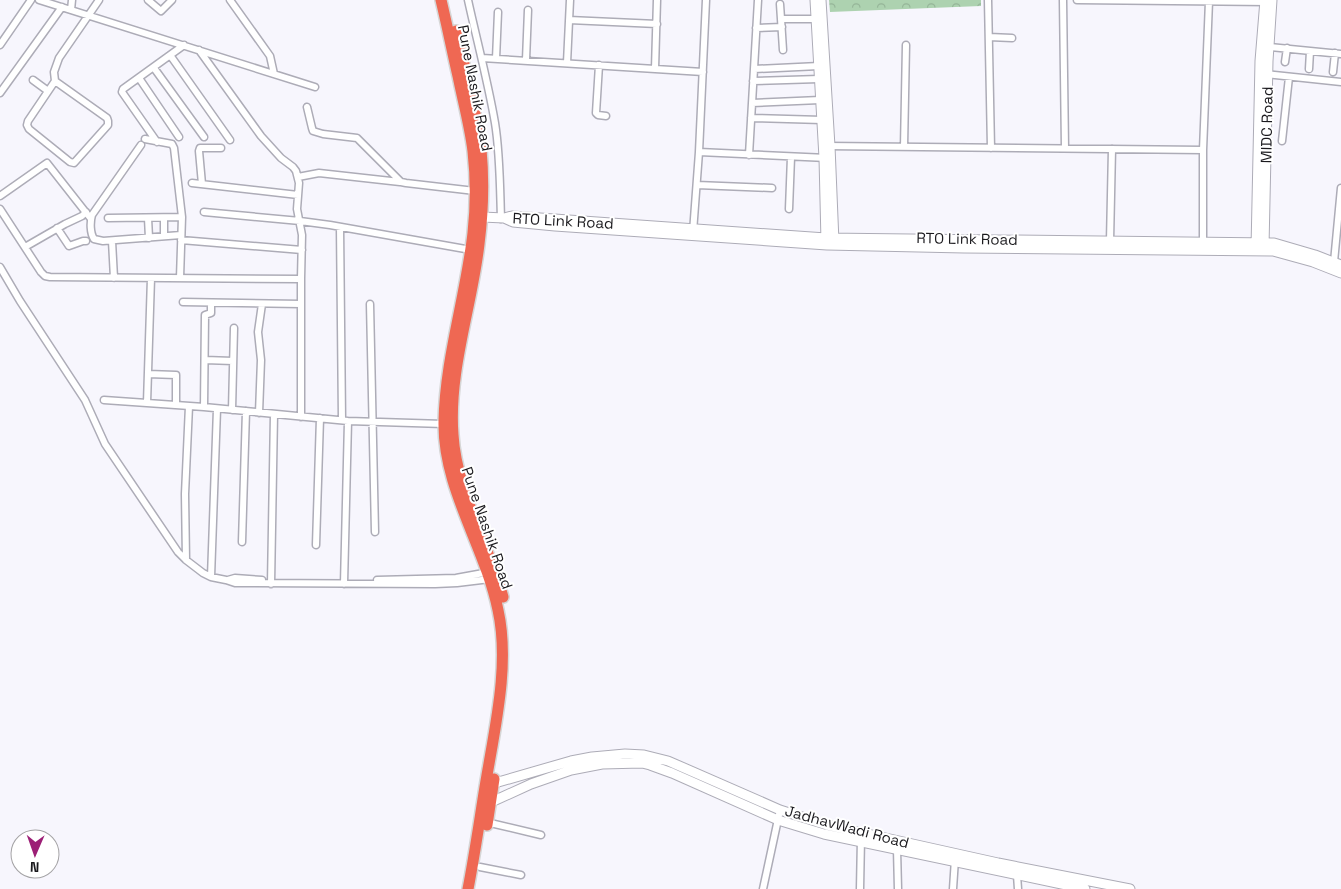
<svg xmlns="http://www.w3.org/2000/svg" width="1341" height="889" viewBox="0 0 1341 889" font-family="'Space Grotesk',sans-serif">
<defs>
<pattern id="park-crowns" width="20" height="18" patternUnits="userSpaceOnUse" patternTransform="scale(1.25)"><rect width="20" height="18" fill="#add2b0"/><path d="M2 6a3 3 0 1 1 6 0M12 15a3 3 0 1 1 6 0" fill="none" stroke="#94b497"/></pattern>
</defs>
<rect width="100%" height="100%" fill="#f7f6fd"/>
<path fill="url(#park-crowns)" d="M 829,0 L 981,0 L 981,6 L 830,12 Z"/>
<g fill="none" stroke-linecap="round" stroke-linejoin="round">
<defs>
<path id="street" d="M 39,0 L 315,87
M 148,0 L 161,11 L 172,0
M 230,0 L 270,56 L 274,74
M 468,0 C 477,41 488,82 495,123 C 500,153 500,188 501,219
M 988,0 L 991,148
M 1063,0 L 1065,148
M 1077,0 L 1269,2
M 780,4 L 781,19
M 71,10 L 72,0
M 569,20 L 657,24
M 756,28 L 782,27
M 989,37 L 1012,38
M 0,45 L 31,0
M 1269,47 L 1341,54
M 783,50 L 781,19 L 816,19
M 170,55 L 230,140
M 482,58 L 703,72
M 496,59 L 498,12
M 526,60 L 528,10
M 1285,62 L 1287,48
M 567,63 L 570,0
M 599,65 L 596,113 L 598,115 L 606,116
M 154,68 L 204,137
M 655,69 L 657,0
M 754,69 L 819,66
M 1309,69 L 1310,51
M 1333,72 L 1335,53
M 1265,74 L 1341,82
M 139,78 L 179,137
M 33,80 L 48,91
M 55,81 L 107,118 L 108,121 L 108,125 L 74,163 L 70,162 L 29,129 L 27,125 L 28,121 Z
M 55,81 L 54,72 L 59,58 L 99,0
M 753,81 L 819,79
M 0,93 L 62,7
M 752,103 L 820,100
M 307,107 L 312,128 L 313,131 L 323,134 L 357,138 L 401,182 L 406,183 L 475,191
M 751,118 L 822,120
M 145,139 L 172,144 L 174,148 L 182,217 L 180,278
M 1282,141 L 1289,77
M 157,142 L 122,92 L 123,89 L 184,45
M 141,145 L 92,215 C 90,222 90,233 94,239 L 103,241 L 181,235
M 826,146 L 1203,150
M 904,147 L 906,45
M 699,152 L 827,158
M 749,155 L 758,0
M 298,177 L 319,173 L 400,182
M 192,183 L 298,195
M 202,184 L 199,151 L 200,148 L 221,148
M 697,185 L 772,188
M 0,196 L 47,163 L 91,219
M 0,209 L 41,272 L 45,276 L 50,277 L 301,279 L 302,235 L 297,209 L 299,183 L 296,171 L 293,167 L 281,158 L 261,136 L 199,50
M 789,209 L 791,157
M 204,212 L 300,221 L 330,225 L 471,250
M 108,218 L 182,217
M 148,218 L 149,238
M 164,218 L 164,236
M 340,227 L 342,420
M 57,228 L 69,246 L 83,241 L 86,241
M 693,232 L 699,152 L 706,0
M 181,240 L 302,250
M 112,241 L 114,278
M 1110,241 L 1112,149
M 1203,242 L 1203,150 L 1209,1
M 25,247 L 65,224 L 82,216 L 86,212
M 1334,262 L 1341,188
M 0,267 L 20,301 L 85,400 L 105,444 L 178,552 L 186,560 L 203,573 L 211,577 L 226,580 L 235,583 L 435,584 L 457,583 L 490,579
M 183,302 L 301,304
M 370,304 L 375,532
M 205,360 L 233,361
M 148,374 L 176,375 L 176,405
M 104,400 L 204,407 L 348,421 L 444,424
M 147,403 L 151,278
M 204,407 L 205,315 L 211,313 L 211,303
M 232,410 L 234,328
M 259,413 L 261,360 L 258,332 L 262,304
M 301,417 L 301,279
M 242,542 L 246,411
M 316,545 L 320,418
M 186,560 L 185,494 L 189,406
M 211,577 L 217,409
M 228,580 L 235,578 L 262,580
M 377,580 L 456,578 L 489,572
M 271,584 L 274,414
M 344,584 L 348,421
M 486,822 L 541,835
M 897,849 L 898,889
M 480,867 L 521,875
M 1017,875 L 1018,889
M 763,889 L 780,810
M 860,889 L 861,838
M 953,889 L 955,859"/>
<path id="secondary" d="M 815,0 L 824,158 L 826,242
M 821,0 L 830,146 L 834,242
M 482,217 L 504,218 L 512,216 L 826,238 L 1274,243 L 1315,255 L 1341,265
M 504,218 L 513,222 L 555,226 L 827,245 L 964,248 L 1273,251 L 1313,262 L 1341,273
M 1264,247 L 1268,61 L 1272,0
M 1256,248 L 1260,61 L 1265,0
M 488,785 L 571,761 L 592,757 L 625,754 L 644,755 L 668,761 L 780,810 L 827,825 L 998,863 L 1130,889
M 487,804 L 531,784 L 571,770 L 602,764 L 642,763 L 650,765 L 672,773 L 778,820 L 824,834 L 1085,889"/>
<path id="highway" d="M 441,0 C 447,25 452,50 458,76 C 463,101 470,126 473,151 C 476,178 476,206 473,233 C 466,296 445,359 444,422 C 443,489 485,546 498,610 C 510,664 495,727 486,781 C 480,817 475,853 468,889
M 456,31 C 465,70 476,109 481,149 C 484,181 483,212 479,244 C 472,306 448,371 453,435 C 456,488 488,545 503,597
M 487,825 L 494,779"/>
</defs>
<use href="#street" stroke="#adacb7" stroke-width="9"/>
<use href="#secondary" stroke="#adacb7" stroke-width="11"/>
<use href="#highway" stroke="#d6d6d6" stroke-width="14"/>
<use href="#street" stroke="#fff" stroke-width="6"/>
<use href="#secondary" stroke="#fff" stroke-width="9"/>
<use href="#highway" stroke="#ef6853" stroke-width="11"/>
</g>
<g text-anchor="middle" stroke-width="4" stroke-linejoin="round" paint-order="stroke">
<g font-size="15" fill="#1b1a1e" stroke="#fff">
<text transform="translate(475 88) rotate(79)" y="5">Pune Nashik Road</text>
<text transform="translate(1267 125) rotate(-89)" y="5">MIDC Road</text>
<text transform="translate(563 221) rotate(3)" y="5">RTO Link Road</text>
<text transform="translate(967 239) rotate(1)" y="5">RTO Link Road</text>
<text transform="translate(487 528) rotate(71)" y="5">Pune Nashik Road</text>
<text transform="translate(847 827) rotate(15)" y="5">JadhavWadi Road</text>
</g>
</g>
<g transform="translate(35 854) rotate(182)"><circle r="24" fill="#ffffff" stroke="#a4a3a5"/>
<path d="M0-4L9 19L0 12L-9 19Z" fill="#9c1f76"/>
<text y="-8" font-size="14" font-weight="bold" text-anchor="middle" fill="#1b1a1e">N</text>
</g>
</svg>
